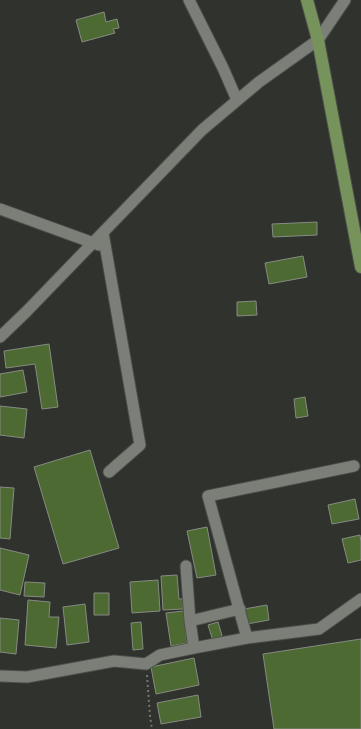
<svg xmlns="http://www.w3.org/2000/svg" width="361" height="729" viewBox="0 0 361 729" font-family="Commissioner,sans-serif">
<rect width="100%" height="100%" fill="#30332d"/>
<path fill="#4c6a31" stroke="#878b84" d="M 104,12 L 106,22 L 117,19 L 119,28 L 113,29 L 115,33 L 82,42 L 76,20 Z
M 317,222 L 317,235 L 273,237 L 272,224 Z
M 303,256 L 307,277 L 269,284 L 265,263 Z
M 256,301 L 257,315 L 237,316 L 237,302 Z
M 49,344 L 58,407 L 42,409 L 35,364 L 6,368 L 4,351 Z
M 23,370 L 27,392 L 0,397 L 0,374 Z
M 305,397 L 308,416 L 296,418 L 294,399 Z
M 0,406 L 27,409 L 24,438 L 0,435 Z
M 90,450 L 119,548 L 63,564 L 34,467 Z
M 0,487 L 14,488 L 10,539 L 0,538 Z
M 355,499 L 359,519 L 332,524 L 328,505 Z
M 207,527 L 216,575 L 197,578 L 187,531 Z
M 360,535 L 361,542 L 361,560 L 348,563 L 342,539 Z
M 0,548 L 29,555 L 20,595 L 0,590 Z
M 177,575 L 179,599 L 183,599 L 183,609 L 163,610 L 161,576 Z
M 158,580 L 160,611 L 132,613 L 130,582 Z
M 25,582 L 45,583 L 44,597 L 24,596 Z
M 94,593 L 109,593 L 109,615 L 94,615 Z
M 28,600 L 50,602 L 49,617 L 59,617 L 56,648 L 25,645 Z
M 85,604 L 89,642 L 67,645 L 63,607 Z
M 267,605 L 269,620 L 247,624 L 244,609 Z
M 183,611 L 187,643 L 171,646 L 166,613 Z
M 0,618 L 19,620 L 16,654 L 0,652 Z
M 141,622 L 143,649 L 133,650 L 131,623 Z
M 218,622 L 223,639 L 213,641 L 208,625 Z
M 361,639 L 361,729 L 274,729 L 263,654 Z
M 194,658 L 199,685 L 156,694 L 151,667 Z
M 198,695 L 201,717 L 161,724 L 157,703 Z"/>
<g fill="none" stroke-linecap="round" stroke-linejoin="round">
<defs>
<path id="street" d="M 189,0 L 223,68 L 237,100
M 0,209 L 99,245
M 103,233 L 140,445 L 109,472
M 0,337 L 26,312 L 202,130 L 259,82 L 318,40 L 345,0
M 186,566 L 190,621 L 194,648
M 190,621 L 240,609
M 247,638 L 208,496 L 354,466
M 0,676 L 27,677 L 114,661 L 146,664 L 160,655 L 194,648 L 247,638 L 319,629 L 361,599"/>
<path id="primary" d="M 307,0 L 318,40 L 361,267"/>
</defs>
<use href="#street" stroke="#4b4e49" stroke-width="13"/>
<use href="#primary" stroke="#4b4e49" stroke-width="14"/>
<path stroke="#747671" stroke-width="2" stroke-dasharray="2 3" stroke-linecap="butt" d="M 147,675 L 150,716 L 152,729"/>
<use href="#street" stroke="#7b7f78" stroke-width="11"/>
<use href="#primary" stroke="#77935c" stroke-width="12"/>
</g>
</svg>
